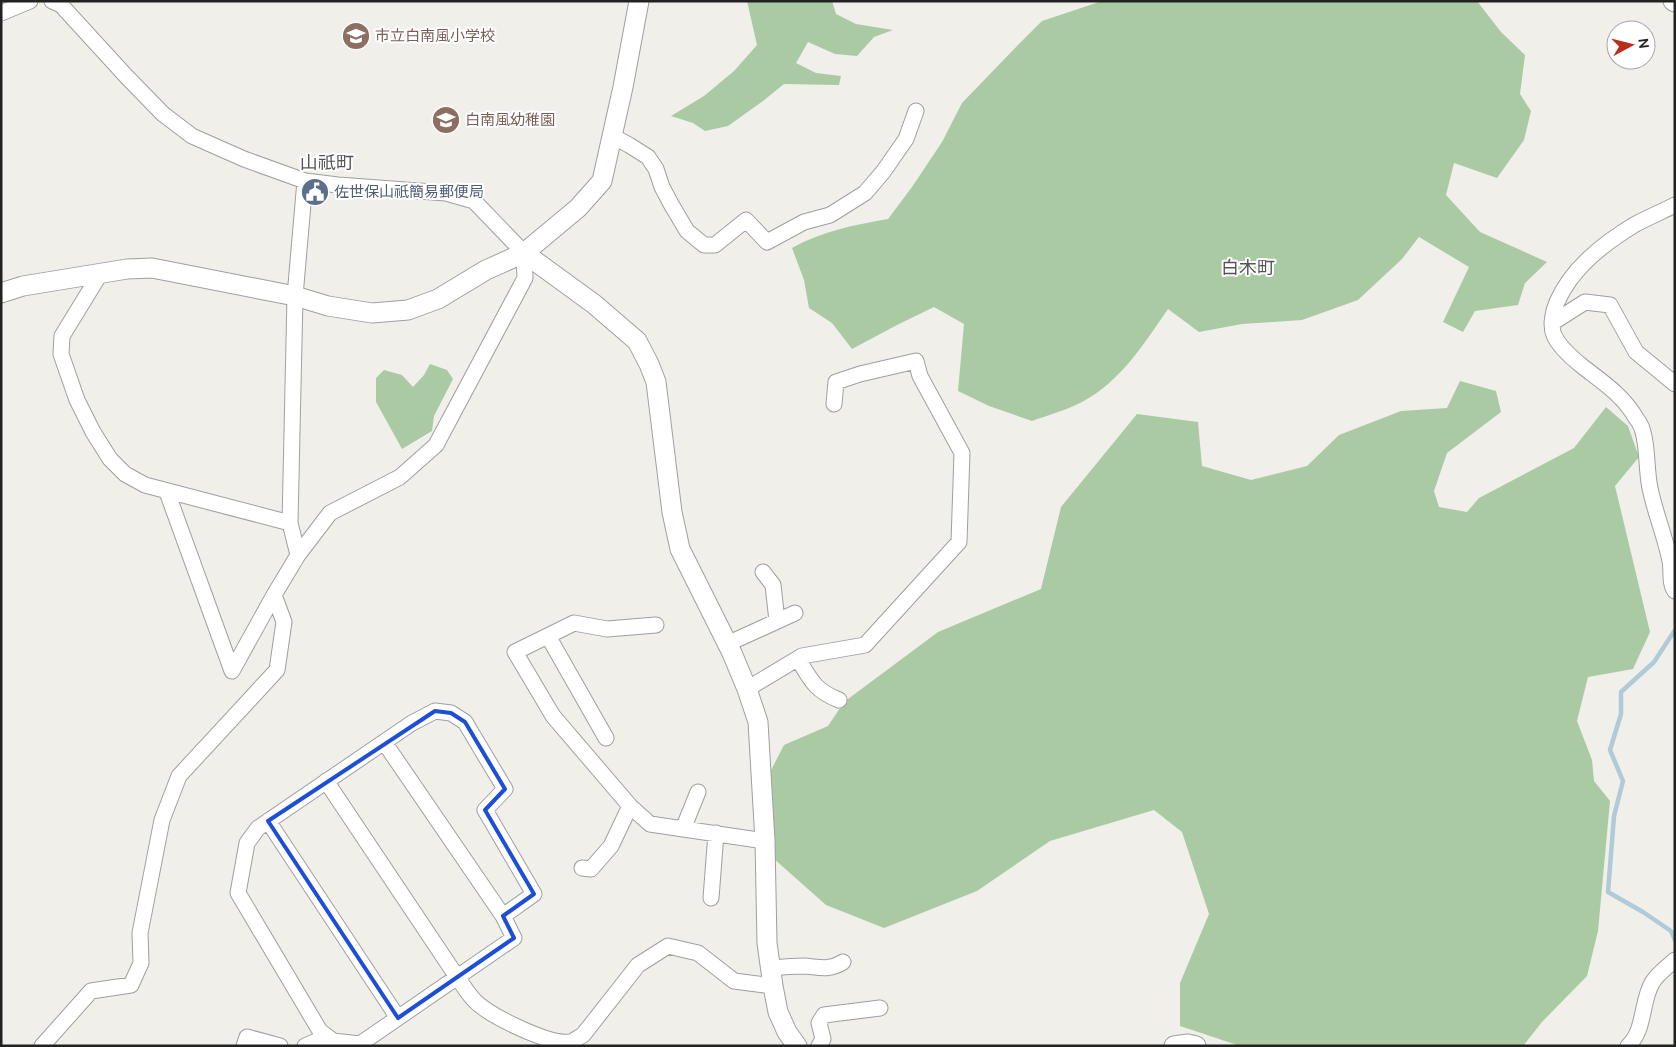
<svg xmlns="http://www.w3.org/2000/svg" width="1676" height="1047" viewBox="0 0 1676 1047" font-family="Ubuntu,'Noto Sans JP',sans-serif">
<rect width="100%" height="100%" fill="#f1efea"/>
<path fill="#aacaa4" d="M 747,1 L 832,1 L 836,14 L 856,24 L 893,30 L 874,37 L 857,56 L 835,54 L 808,42 L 796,63 L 816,73 L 841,76 L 839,85 L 784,84 L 763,101 L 728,126 L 705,131 L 693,123 L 671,116 L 704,96 L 734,71 L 757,45 Z
M 1102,1 L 1477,1 L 1501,32 L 1525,55 L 1520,94 L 1531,111 L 1524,140 L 1497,178 L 1454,163 L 1446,195 L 1480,232 L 1547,262 L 1525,283 L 1518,305 L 1475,311 L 1463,332 L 1443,322 L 1469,267 L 1419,237 L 1402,259 L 1358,300 L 1302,320 L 1242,324 L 1199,332 L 1168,309 C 1144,344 1120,382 1082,402 C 1067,410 1048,415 1032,421 L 989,406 L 958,391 L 964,324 L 934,307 L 897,325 L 852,349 L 832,323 L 809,308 L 804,280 L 792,248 C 822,231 854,225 888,219 L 912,187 L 942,142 L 962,103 L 1017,46 L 1042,21 Z
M 430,364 L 447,370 L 453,379 L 434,416 L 432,431 L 402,449 L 376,402 L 376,378 L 384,370 L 402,375 L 413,387 L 424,375 Z
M 1460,381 L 1496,391 L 1501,412 L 1447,453 L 1434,491 L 1439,507 L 1467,512 L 1479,498 L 1574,448 L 1606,407 L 1628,426 L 1639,457 L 1615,486 L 1650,632 L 1633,669 L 1588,677 L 1577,721 L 1592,760 L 1594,781 L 1610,801 L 1598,931 L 1587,976 L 1542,1022 L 1523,1046 L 1240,1046 L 1180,1026 L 1180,983 L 1209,914 L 1182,832 L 1154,810 L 1050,841 L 977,891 L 884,928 L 826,905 L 773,858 L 768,776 L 784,745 L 828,726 L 844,702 L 938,632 L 1041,589 L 1061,507 L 1137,414 L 1198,422 L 1202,466 L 1251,480 L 1307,466 L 1339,435 L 1401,411 L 1447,408 Z"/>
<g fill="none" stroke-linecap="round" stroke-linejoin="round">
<path stroke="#b0cad8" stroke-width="4.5" d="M 1675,630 L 1654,662 L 1621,692 L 1621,714 L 1610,750 L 1623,781 L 1614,816 L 1608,892 L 1643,912 L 1671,931 L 1675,940"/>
<defs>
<path id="minor" d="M 52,1 L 61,5 L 126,76 L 163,114 L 192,136 L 244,159 L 305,181 L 338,185 L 446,193 L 474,201 L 524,253 L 525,278 L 436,445 L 400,477 L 330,513 L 298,555 L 274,595 L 232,671 L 167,492
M 1,13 L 30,1
M 612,136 L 629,145 L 648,157 L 656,169 L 662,187 L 671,204 L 687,231 L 704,245 L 715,245 L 746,220 L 767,242 L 804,222 L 830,215 L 865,193 L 883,172 L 906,139 L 916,111
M 1675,205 C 1661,212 1647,218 1634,225 C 1603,244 1572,268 1557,302 C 1553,311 1550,326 1554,335 C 1559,347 1572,358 1582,366 C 1602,382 1623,395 1636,418 C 1639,422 1642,427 1643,432 C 1648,450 1646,469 1650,488 C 1655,513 1665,536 1670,561 C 1672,570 1669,584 1675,591
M 100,274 L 62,336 L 61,354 L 77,400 L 93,432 L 110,459 L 125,474 L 145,485 L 290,523
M 1552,323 L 1585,302 L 1610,305 L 1636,352 L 1675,384
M 298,555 L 290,523 L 295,296 L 305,181
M 763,572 L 773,585 L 777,621
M 656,625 L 607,629 L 574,623 L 515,652 L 553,716 L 630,806 L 650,824 L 765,841
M 548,636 L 606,738
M 727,644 L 795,613
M 798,659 C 811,680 814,690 839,700
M 747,689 L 802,656 L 865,645 L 959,542 L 962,453 L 920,376 L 916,361 L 860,374 L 836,382 L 834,404
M 384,742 L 503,916 L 514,938 L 360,1044 L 333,1041 L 320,1031 L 238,893 L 247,843 L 258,828 L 412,723 L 435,711 L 451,713 L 465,722 L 505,789 L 485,810 L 534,894 L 503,916
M 326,781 L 457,977 C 463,985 468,994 475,1001 C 490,1016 549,1045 570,1042 C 574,1041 579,1037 583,1035 L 638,965 L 668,946 L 698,953 L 734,981 L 773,986
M 268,821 L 398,1018
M 683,829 L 698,792
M 582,868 L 591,869 L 611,846 L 630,806
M 711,898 L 716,833
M 771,968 C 782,967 793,966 804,966 C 819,967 829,971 843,962
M 42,1046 L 91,991 L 131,985 L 141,963 L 140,933 L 162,820 L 179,776 L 277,670 L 284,622 L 274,595
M 244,1046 L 247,1037 L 280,1046
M 305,1046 L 326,1037
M 819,1046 L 823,1039 L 819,1023 L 824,1015 L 880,1008
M 1628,1046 C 1645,1031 1641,1002 1652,983 C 1657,974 1667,967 1675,960"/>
<path id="tertiary" d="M 1673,1 L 1675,2
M 524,253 L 594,304 L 637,341 L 649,364 L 656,382 L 672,512 L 680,549 L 732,653 L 747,689 L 758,722 L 765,841 L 767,943 L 773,986 L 778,1012 L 787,1032 L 797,1046
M 1,293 L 23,286 L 127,269 L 152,268 L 295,296 L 328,306 L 372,313 L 408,310 L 438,299 L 486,270 L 524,253 L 578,208 L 602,181 L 623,87 L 639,1
M 1174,1046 L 1188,1044 L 1196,1046"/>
</defs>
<use href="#minor" stroke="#9f9f9f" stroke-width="17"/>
<use href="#tertiary" stroke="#9f9f9f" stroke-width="21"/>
<use href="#minor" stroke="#fff" stroke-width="15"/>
<use href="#tertiary" stroke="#fff" stroke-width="19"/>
</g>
<path fill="none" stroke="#1d4ed8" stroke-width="4" stroke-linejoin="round" d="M 435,711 L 451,713 L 465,722 L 505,789 L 485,810 L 534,894 L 503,916 L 514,938 L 398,1018 L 268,821 Z"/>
<defs>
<symbol id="school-disc" viewBox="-11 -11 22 22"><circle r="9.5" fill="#8d6e63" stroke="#fff"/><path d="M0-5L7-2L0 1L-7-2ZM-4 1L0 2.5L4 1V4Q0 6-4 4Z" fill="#fff"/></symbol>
<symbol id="civic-disc" viewBox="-11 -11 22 22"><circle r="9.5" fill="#5c6f8a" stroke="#fff"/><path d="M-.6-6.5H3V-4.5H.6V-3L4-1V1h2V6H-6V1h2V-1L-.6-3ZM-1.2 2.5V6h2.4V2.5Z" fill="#fff"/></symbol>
</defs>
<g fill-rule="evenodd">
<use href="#school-disc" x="340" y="20" width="32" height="32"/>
<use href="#school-disc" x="430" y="104" width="32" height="32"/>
<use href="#civic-disc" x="299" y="176" width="32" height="32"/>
</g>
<g text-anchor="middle" stroke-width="4" stroke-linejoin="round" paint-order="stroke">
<g font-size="15" fill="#785e54" stroke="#fff" text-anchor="start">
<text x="375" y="41">市立白南風小学校</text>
<text x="465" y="125">白南風幼稚園</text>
</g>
<g font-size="15" fill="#4e5e75" stroke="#fff" text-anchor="start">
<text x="334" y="197">佐世保山祇簡易郵便局</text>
</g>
<g font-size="18" fill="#555" stroke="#fff">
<text x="327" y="169">山祇町</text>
<text x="1248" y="274">白木町</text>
</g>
</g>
<rect width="1676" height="1047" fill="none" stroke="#222222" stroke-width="5"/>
<g transform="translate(1631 45) rotate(83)"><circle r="24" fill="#ffffff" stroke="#a7a7a7"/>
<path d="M0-4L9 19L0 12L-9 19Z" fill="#b92e1a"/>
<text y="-8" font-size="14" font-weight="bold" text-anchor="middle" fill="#222222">N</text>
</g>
</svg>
